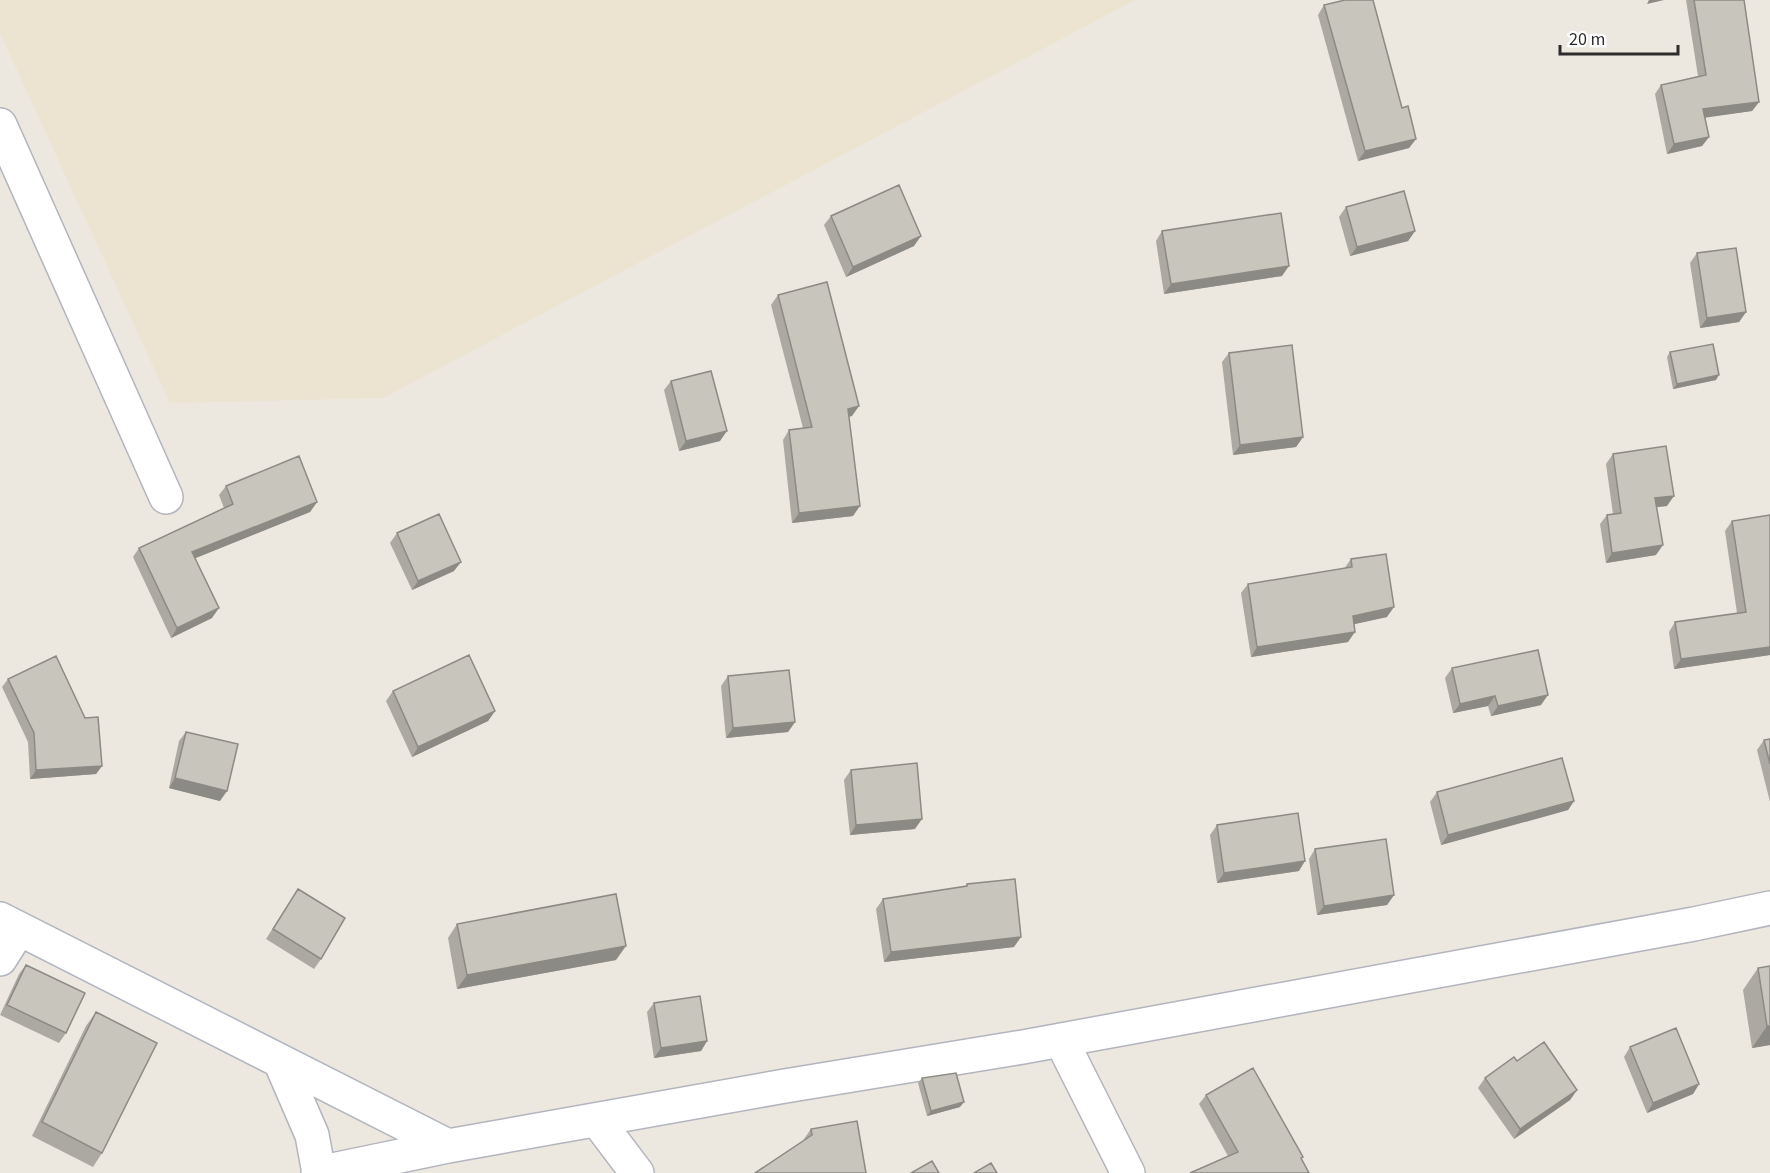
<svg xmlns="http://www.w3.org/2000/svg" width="1770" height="1173" viewBox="0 0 1770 1173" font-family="'Source Sans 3',sans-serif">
<rect width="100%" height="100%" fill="#ece7df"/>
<path fill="#ece4d0" d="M 0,0 L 1135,0 L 383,398 L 170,403 L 0,33 Z"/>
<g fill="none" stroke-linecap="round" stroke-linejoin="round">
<defs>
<path id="minor" d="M 0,125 L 166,497
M 0,919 L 448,1146 L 785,1086 L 1023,1047 L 1694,924 L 1770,908
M 0,959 L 19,929
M 1061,1040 L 1128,1173
M 280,1061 L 312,1135 L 319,1173
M 597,1120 L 637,1173
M 318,1173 L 448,1146"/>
</defs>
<use href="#minor" stroke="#b2b5be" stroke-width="36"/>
<use href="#minor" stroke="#fff" stroke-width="33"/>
</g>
<path fill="#aca9a3" d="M 1686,0 L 1744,0 L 1759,102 L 1752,111 L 1705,117 L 1709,137 L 1702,146 L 1667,154 L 1655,94 L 1661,85 L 1698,76 Z
M 1324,5 L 1402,108 L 1416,139 L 1409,148 L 1358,161 L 1318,15 Z
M 1346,207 L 1415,231 L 1408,241 L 1350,256 L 1339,217 Z
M 831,216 L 914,246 L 846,277 L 824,225 Z
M 1162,231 L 1282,276 L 1164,294 L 1156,241 Z
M 1697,253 L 1746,312 L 1739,322 L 1700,328 L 1690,263 Z
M 778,295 L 852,416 L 849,417 L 853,516 L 792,523 L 783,440 L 789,430 L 803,428 L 771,305 Z
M 1670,352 L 1716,380 L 1673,389 L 1667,357 Z
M 1229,353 L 1303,437 L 1296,447 L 1233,455 L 1222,362 Z
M 671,381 L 720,441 L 679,451 L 664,390 Z
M 1613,454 L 1667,506 L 1657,507 L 1656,555 L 1606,563 L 1600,524 L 1607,515 L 1613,514 L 1606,464 Z
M 226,486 L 317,502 L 310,512 L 195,558 L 212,618 L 171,638 L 133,557 L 139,548 L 224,508 L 219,495 Z
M 1770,515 L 1770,655 L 1674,669 L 1669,632 L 1675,622 L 1737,613 L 1725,531 L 1732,521 Z
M 397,533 L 454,571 L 412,590 L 390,543 Z
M 1351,559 L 1387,617 L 1354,624 L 1348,642 L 1251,657 L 1241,593 L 1248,584 L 1344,569 Z
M 1452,668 L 1541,705 L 1491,716 L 1488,706 L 1453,713 L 1445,678 Z
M 728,676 L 795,722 L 788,732 L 726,738 L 721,686 Z
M 8,679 L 85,718 L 102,766 L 96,774 L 30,779 L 28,742 L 2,687 Z
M 393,691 L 495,711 L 488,721 L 412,757 L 386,701 Z
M 186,732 L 220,801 L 169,788 L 179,741 Z
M 1770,739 L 1770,802 L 1757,750 L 1764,740 Z
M 851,770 L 915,829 L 850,835 L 844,780 Z
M 1437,792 L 1574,801 L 1568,810 L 1441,845 L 1430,802 Z
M 1217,825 L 1299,871 L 1217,883 L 1210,835 Z
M 1315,849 L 1394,895 L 1387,905 L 1317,915 L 1309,859 Z
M 967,884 L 1014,947 L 884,962 L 876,909 L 883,899 L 965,887 Z
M 298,889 L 321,959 L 314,969 L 266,939 Z
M 457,924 L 616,960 L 457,989 L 448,938 Z
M 26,965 L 66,1033 L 59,1043 L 0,1015 L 19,974 Z
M 1770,966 L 1770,1045 L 1752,1048 L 1743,990 L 1758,968 Z
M 654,1003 L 707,1041 L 701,1051 L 654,1058 L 647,1012 Z
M 96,1012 L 102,1153 L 93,1167 L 32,1136 L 86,1026 Z
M 1630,1047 L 1699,1084 L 1693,1094 L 1647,1113 L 1624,1057 Z
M 1517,1061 L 1577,1090 L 1570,1100 L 1514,1139 L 1478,1088 L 1485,1078 Z
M 922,1078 L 960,1107 L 927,1116 L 918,1083 Z
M 1206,1095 L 1301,1159 L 1228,1156 L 1199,1104 Z
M 811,1129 L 866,1173 L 802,1142 Z"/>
<path fill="#8c8a84" d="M 1649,0 L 1664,0 L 1647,4 Z
M 1759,102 L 1752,111 L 1696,119 L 1703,109 Z
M 1709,137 L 1702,146 L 1667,154 L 1674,144 Z
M 1416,139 L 1409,148 L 1358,161 L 1365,151 Z
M 1415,231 L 1408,241 L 1350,256 L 1357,247 Z
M 921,236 L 914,246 L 846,277 L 853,267 Z
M 1289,266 L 1282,276 L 1164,294 L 1171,284 Z
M 1746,312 L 1739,322 L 1700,328 L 1707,318 Z
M 1719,375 L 1716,380 L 1673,389 L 1677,384 Z
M 859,406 L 852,416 L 841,418 L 848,409 Z
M 727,431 L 720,441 L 679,451 L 686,441 Z
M 1303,437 L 1296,447 L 1233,455 L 1240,445 Z
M 1674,496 L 1667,506 L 1648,508 L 1655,498 Z
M 317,502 L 310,512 L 186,562 L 192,552 Z
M 860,506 L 853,516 L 792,523 L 799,513 Z
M 1663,545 L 1656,555 L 1606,563 L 1612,553 Z
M 461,562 L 454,571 L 412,590 L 418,581 Z
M 1394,607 L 1387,617 L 1346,626 L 1353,616 Z
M 219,608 L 212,618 L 171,638 L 177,628 Z
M 1355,632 L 1348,642 L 1251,657 L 1257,647 Z
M 1770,647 L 1770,655 L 1674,669 L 1681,659 Z
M 1548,695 L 1541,705 L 1491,716 L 1498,706 Z
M 1495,696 L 1488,706 L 1453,713 L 1460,704 Z
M 495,711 L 488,721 L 412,757 L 418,747 Z
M 795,722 L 788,732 L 726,738 L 733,728 Z
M 102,766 L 96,774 L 30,779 L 36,770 Z
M 175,778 L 227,791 L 220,801 L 169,788 Z
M 1574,801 L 1568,810 L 1441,845 L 1448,835 Z
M 922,819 L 915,829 L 850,835 L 856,825 Z
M 1305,861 L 1299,871 L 1217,883 L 1224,873 Z
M 1394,895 L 1387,905 L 1317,915 L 1324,906 Z
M 1021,937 L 1014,947 L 884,962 L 891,952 Z
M 626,946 L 616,960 L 457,989 L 467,975 Z
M 1767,1026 L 1770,1026 L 1770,1045 L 1752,1048 Z
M 707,1041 L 701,1051 L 654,1058 L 661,1048 Z
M 1699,1084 L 1693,1094 L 1647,1113 L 1653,1103 Z
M 1577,1090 L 1570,1100 L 1514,1139 L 1520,1129 Z
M 964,1102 L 960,1107 L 927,1116 L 931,1111 Z"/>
<path fill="#c8c5bd" stroke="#8c8a84" stroke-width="1.5" d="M 1345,0 L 1373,0 L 1402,108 L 1408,106 L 1416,139 L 1365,151 L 1324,5 Z
M 1694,0 L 1744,0 L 1759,102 L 1703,109 L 1709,137 L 1674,144 L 1661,85 L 1706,75 Z
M 899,185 L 921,236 L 853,267 L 831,216 Z
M 1404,191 L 1415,231 L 1357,247 L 1346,207 Z
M 1281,213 L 1289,266 L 1171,284 L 1162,231 Z
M 1736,248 L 1746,312 L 1707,318 L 1697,253 Z
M 827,282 L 859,406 L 848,409 L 860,506 L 799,513 L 789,430 L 812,427 L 778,295 Z
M 1713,344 L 1719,375 L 1677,384 L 1670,352 Z
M 1292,345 L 1303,437 L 1240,445 L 1229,353 Z
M 711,371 L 727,431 L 686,441 L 671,381 Z
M 1666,446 L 1674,496 L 1655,498 L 1663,545 L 1612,553 L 1607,515 L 1621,513 L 1613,454 Z
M 299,456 L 317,502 L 192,552 L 219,608 L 177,628 L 139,548 L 233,504 L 226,486 Z
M 439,514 L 461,562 L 418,581 L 397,533 Z
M 1770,515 L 1770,647 L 1681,659 L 1675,622 L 1746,612 L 1732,521 Z
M 1386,554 L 1394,607 L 1353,616 L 1355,632 L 1257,647 L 1248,584 L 1352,567 L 1351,559 Z
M 1538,650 L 1548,695 L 1498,706 L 1495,696 L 1460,704 L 1452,668 Z
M 469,655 L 495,711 L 418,747 L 393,691 Z
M 56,656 L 85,718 L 98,717 L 102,766 L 36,770 L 34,733 L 8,679 Z
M 789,670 L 795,722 L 733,728 L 728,676 Z
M 186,732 L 238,744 L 227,791 L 175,778 Z
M 1770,739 L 1770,764 L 1764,740 Z
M 1562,758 L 1574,801 L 1448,835 L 1437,792 Z
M 917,763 L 922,819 L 856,825 L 851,770 Z
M 1298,813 L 1305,861 L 1224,873 L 1217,825 Z
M 1386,839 L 1394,895 L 1324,906 L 1315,849 Z
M 1015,879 L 1021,937 L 891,952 L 883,899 L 967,886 L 967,884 Z
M 298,889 L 345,918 L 321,959 L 273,929 Z
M 616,894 L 626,946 L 467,975 L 457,924 Z
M 26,965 L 85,993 L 66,1033 L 7,1005 Z
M 1770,966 L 1770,1026 L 1767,1026 L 1758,968 Z
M 700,996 L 707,1041 L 661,1048 L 654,1003 Z
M 96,1012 L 157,1043 L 102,1153 L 42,1122 Z
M 1676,1028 L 1699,1084 L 1653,1103 L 1630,1047 Z
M 1544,1042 L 1577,1090 L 1520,1129 L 1485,1078 L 1514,1057 L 1517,1061 Z
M 1253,1068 L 1303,1157 L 1301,1158 L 1309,1173 L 1190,1173 L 1238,1152 L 1206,1095 Z
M 956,1073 L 964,1102 L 931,1111 L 922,1078 Z
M 857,1121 L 866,1173 L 755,1173 L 812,1135 L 811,1129 Z
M 932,1161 L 939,1173 L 911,1173 Z
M 991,1163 L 997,1173 L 974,1173 Z"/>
<path d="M1560 45v9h118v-9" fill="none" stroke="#2c2c2c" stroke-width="3"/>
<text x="1569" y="45" font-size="18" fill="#2c2c2c" stroke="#ffffff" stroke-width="4.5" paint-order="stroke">20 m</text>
</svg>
